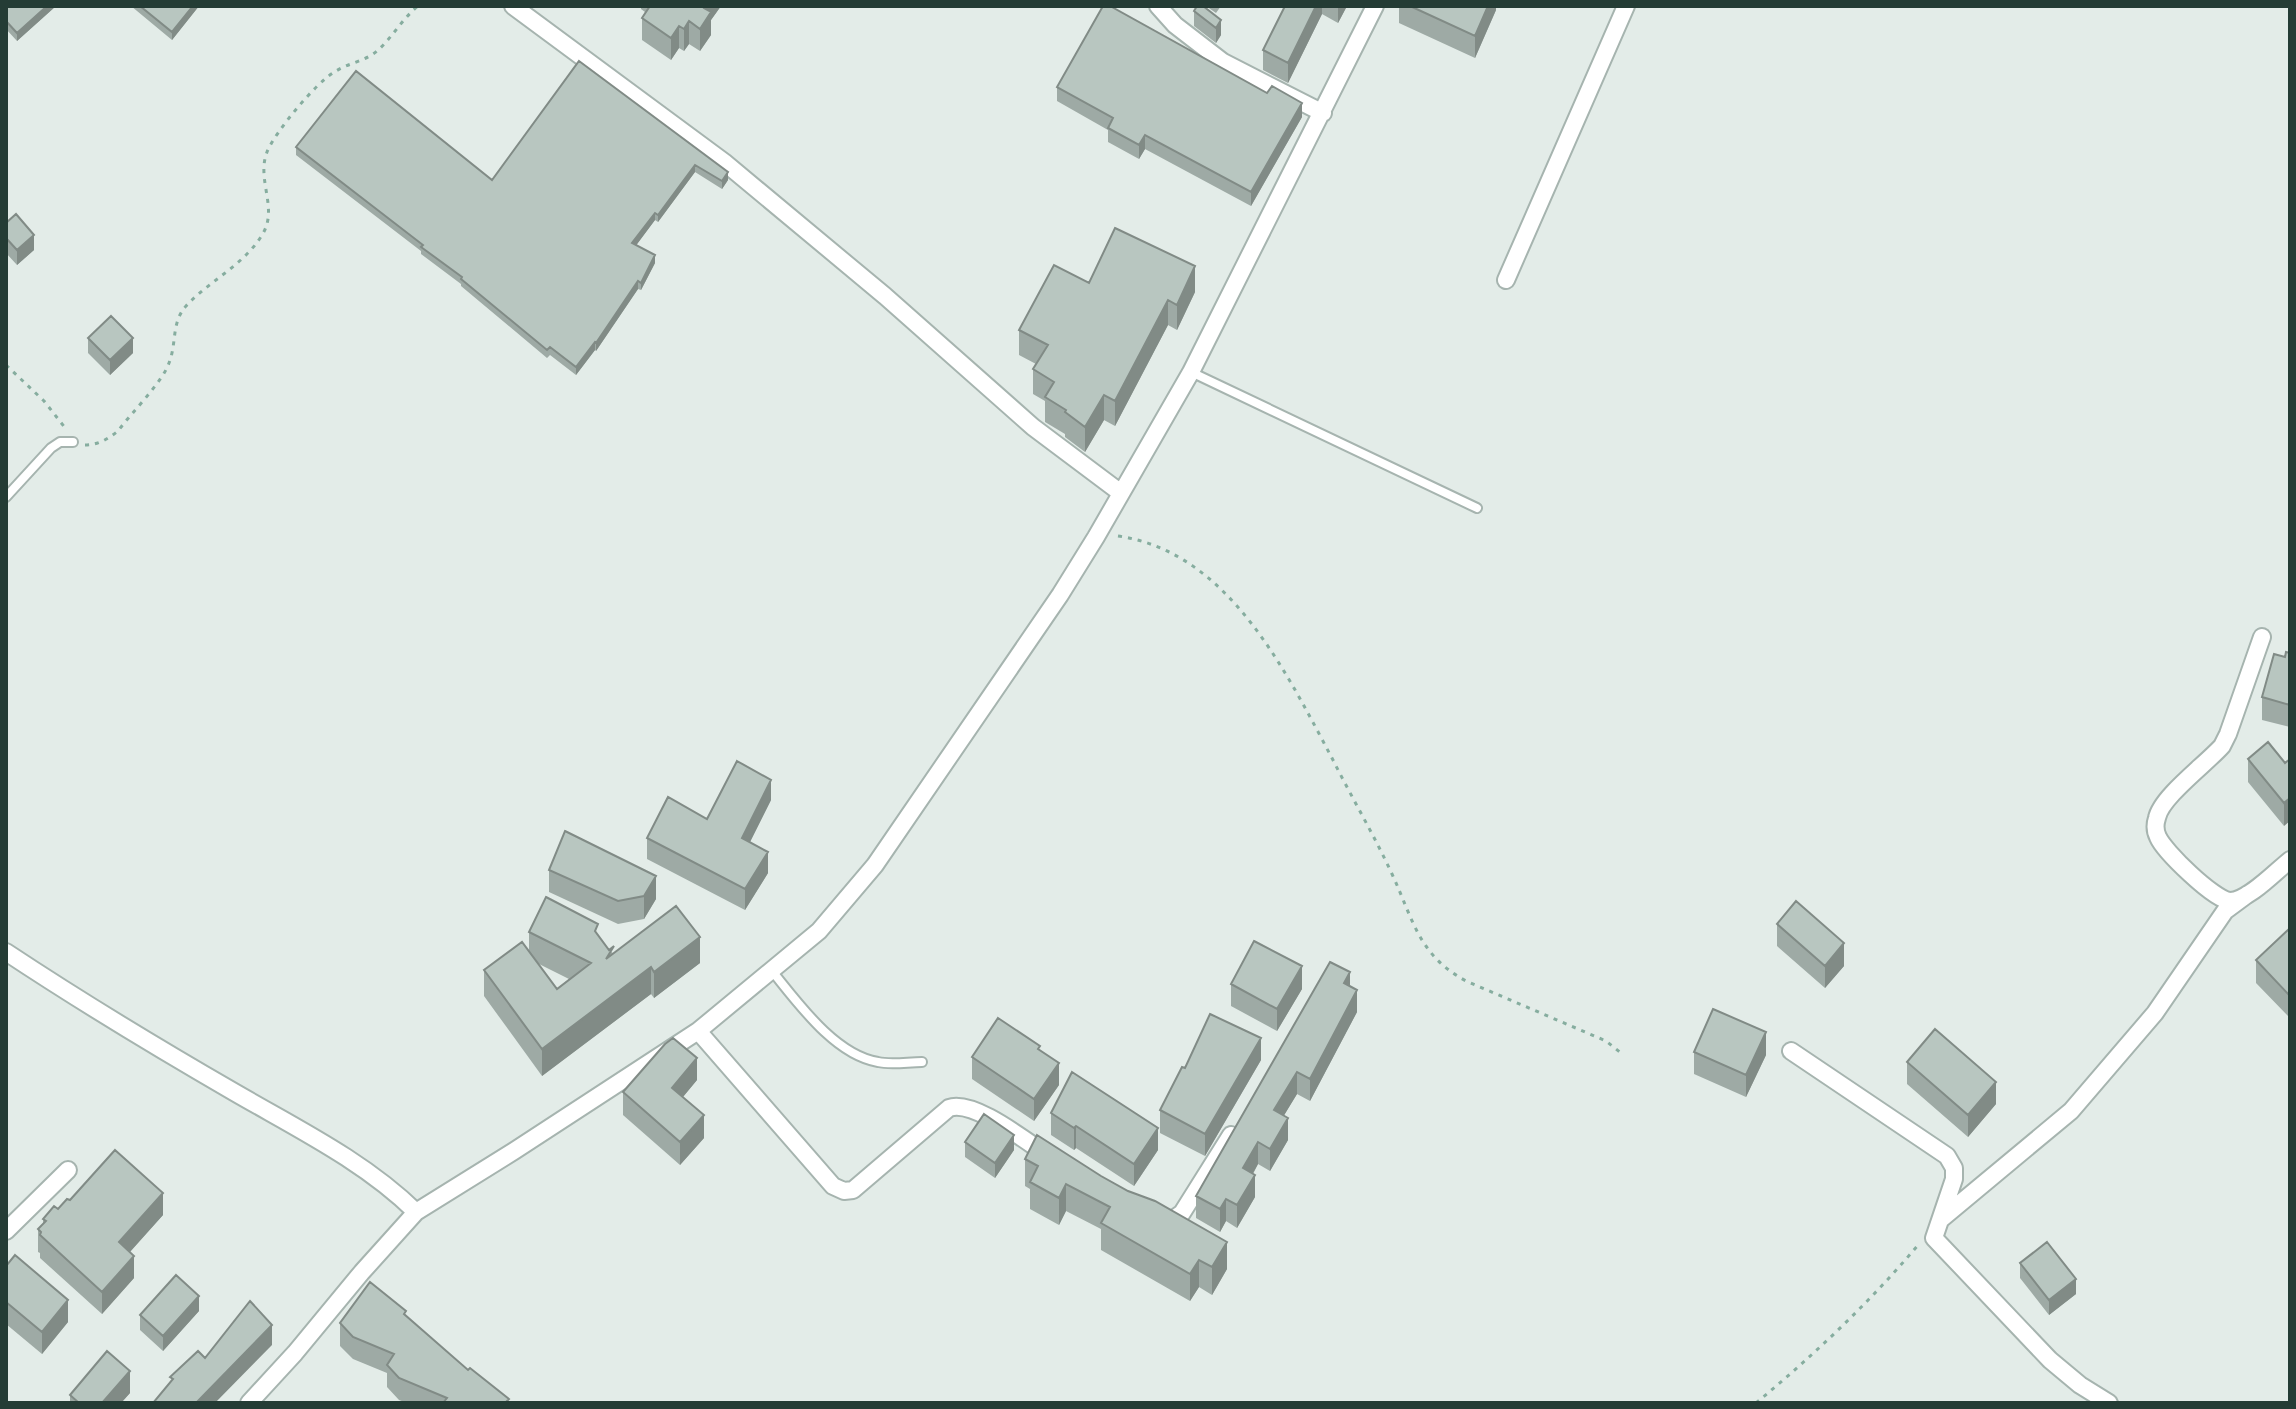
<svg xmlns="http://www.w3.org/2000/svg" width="2296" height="1409" viewBox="0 0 2296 1409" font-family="'Golos Text',sans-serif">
<rect width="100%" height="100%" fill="#e3ece8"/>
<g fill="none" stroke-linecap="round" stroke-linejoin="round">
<defs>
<path id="service" d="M 1191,372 L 1477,508
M 6,497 L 51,448 L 60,442 L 73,442
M 772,971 C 798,1003 835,1055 878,1062 C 891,1065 908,1062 922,1062"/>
<path id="minor" d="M 513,6 L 724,162 L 885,296 L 1033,427 L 1121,493
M 1158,6 L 1175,25 L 1223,62 L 1323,113
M 1506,280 L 1626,6
M 2262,637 L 2228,734 L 2222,746 C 2206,764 2161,797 2157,818 C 2155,824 2155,831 2158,837 C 2164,851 2214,900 2230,901 C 2248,901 2276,871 2290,860
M 6,952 C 80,1001 156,1047 234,1092 C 296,1128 364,1161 416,1212
M 698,1031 L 833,1186 L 844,1191 L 853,1190 L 949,1108 C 974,1099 1028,1143 1050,1157
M 1791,1051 L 1947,1156 L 1954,1168 L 1954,1179 L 1934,1238 L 2050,1360 L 2080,1385 L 2109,1403
M 1160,1220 C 1170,1222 1174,1219 1182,1213 L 1231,1135
M 1940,1220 L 2071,1111 L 2155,1013 L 2225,911 L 2248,894
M 6,1231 L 68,1170
M 249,1403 L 295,1353 L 362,1272 L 416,1212 L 514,1151 L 698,1031 L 819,931 L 875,865 L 1060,595 L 1096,537 L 1191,372 L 1375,6"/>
</defs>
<use href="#service" stroke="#a6b4af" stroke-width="12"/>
<use href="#minor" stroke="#a6b4af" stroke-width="20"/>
<path stroke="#86ad9f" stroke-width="3" stroke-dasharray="4 6" stroke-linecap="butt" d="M 6,365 L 44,401 L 66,429
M 85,445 C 98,445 108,439 118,431 C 131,413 162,383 169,363 C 177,343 171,323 186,306 C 209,281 244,265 262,235 C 279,209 256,180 267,152 C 275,132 315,84 333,73 C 347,63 364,62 377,51 C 392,38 402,19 418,6
M 1118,536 C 1229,552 1286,672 1333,760 C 1352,798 1374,835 1392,874 C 1413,919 1418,955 1466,981 L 1606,1041 L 1621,1053
M 1756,1403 C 1814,1355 1870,1302 1919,1244"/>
<use href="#service" stroke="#fff" stroke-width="8"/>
<use href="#minor" stroke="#fff" stroke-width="16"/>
</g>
<path fill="#9eaaa5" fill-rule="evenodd" d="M 6,6 L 56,6 L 17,41 L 6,29 Z
M 131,6 L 199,6 L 172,40 Z
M 641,6 L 721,6 L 711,20 L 711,35 L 700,51 L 689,44 L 684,51 L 679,48 L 671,60 L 642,40 L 642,18 L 645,12 L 641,9 Z
M 1203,6 L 1221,35 L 1216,43 L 1194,26 L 1194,11 Z
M 1206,6 L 1221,6 L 1216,13 Z
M 1285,6 L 1347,6 L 1338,23 L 1322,14 L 1288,83 L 1263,70 L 1263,50 Z
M 1399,6 L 1496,6 L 1496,10 L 1475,58 L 1399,23 Z
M 579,61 L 728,180 L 722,189 L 695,172 L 658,222 L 655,220 L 636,245 L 655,263 L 641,290 L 638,289 L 596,351 L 595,350 L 576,375 L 550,355 L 547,358 L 461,286 L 461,284 L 421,254 L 421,251 L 296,155 L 296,147 L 492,180 Z
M 1057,87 L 1302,117 L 1251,206 L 1145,149 L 1139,159 L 1108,142 L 1108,130 L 1057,101 Z
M 6,223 L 34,250 L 17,265 L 6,253 Z
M 1089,283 L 1195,292 L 1177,330 L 1168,325 L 1115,426 L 1104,420 L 1085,452 L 1065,437 L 1065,434 L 1045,422 L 1045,401 L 1033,394 L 1033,369 L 1036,364 L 1019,355 L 1019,330 Z
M 88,338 L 133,353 L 110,375 L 88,353 Z
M 2290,653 L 2290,727 L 2262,720 L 2262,697 L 2285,657 Z
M 2248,759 L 2285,763 L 2284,826 L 2248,782 Z
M 771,800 L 750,842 L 768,873 L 745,910 L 647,859 L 647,838 Z
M 549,870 L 656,899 L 644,919 L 618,924 L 549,892 Z
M 1777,924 L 1844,966 L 1825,988 L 1777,946 Z
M 2290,930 L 2290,1018 L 2256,983 L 2256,960 Z
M 529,932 L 598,936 L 609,950 L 614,954 L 700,963 L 654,998 L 651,994 L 542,1076 L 484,996 L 484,970 L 529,951 ZM 537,963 L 569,979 L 557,989 Z
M 1231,984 L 1302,989 L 1277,1031 L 1231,1006 Z
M 1350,986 L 1357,1012 L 1310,1101 L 1297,1094 L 1284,1115 L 1288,1140 L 1270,1171 L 1258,1164 L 1253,1174 L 1255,1197 L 1237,1228 L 1226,1221 L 1220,1232 L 1196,1218 L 1196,1196 Z
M 1040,1051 L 1059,1085 L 1034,1121 L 972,1079 L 972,1057 Z
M 1694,1052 L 1766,1055 L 1746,1097 L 1694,1074 Z
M 1261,1060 L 1205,1156 L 1160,1133 L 1160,1110 L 1185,1068 Z
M 1907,1062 L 1996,1104 L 1968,1137 L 1907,1084 Z
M 697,1080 L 683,1097 L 704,1138 L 680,1165 L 623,1115 L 623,1092 Z
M 1051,1113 L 1158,1150 L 1134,1186 L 1076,1148 L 1074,1150 L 1051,1135 Z
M 965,1142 L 1014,1150 L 995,1178 L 965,1157 Z
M 1025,1159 L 1227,1269 L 1212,1295 L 1199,1287 L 1190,1301 L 1101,1250 L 1101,1229 L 1066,1211 L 1059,1225 L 1030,1209 L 1030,1189 L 1025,1186 Z
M 58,1209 L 163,1215 L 130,1252 L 134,1278 L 102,1314 L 40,1258 L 40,1253 L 38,1252 L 38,1229 L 43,1224 L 43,1219 Z
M 2020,1263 L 2076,1294 L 2049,1315 L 2020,1278 Z
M 6,1266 L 68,1322 L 42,1354 L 6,1324 Z
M 199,1311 L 163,1351 L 140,1330 L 140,1315 Z
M 406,1317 L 468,1370 L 509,1403 L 407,1403 L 399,1400 L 387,1387 L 387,1373 L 353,1359 L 340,1346 L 340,1323 Z
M 130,1393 L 121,1403 L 70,1403 L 70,1395 Z"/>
<path fill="#818b86" d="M 47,6 L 56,6 L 17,41 L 17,33 Z
M 193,6 L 199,6 L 172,40 L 172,32 Z
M 705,6 L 721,6 L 711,20 L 711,35 L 700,51 L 700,29 Z
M 1316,6 L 1322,6 L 1322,14 L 1288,83 L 1288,63 Z
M 1338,6 L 1347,6 L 1338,23 Z
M 1488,6 L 1496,6 L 1496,10 L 1475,58 L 1475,36 Z
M 1221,20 L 1221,35 L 1216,43 L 1216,28 Z
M 689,21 L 689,44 L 684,51 L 684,29 Z
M 679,26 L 679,48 L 671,60 L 671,38 Z
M 1302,103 L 1302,117 L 1251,206 L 1251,192 Z
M 1145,135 L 1145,149 L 1139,159 L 1139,145 Z
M 695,165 L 695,172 L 658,222 L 658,215 Z
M 728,172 L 728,180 L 722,189 L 722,181 Z
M 655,213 L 655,220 L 632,251 L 632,243 Z
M 34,235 L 34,250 L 17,265 L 17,250 Z
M 655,255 L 655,263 L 641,290 L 641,283 Z
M 1195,266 L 1195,292 L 1177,330 L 1177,305 Z
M 638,281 L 638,289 L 596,351 L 596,343 Z
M 1168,300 L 1168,325 L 1115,426 L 1115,401 Z
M 133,338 L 133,353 L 110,375 L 110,360 Z
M 595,342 L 595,350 L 576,375 L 576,367 Z
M 1104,395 L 1104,420 L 1085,452 L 1085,427 Z
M 771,780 L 771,800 L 742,858 L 742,838 Z
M 2290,798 L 2290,821 L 2284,826 L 2284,803 Z
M 768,852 L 768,873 L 745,910 L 745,889 Z
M 656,876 L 656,899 L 644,919 L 644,896 Z
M 700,937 L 700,963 L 654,998 L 654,972 Z
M 1844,943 L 1844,966 L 1825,988 L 1825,966 Z
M 1302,966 L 1302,989 L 1277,1031 L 1277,1009 Z
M 651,967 L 651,994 L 542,1076 L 542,1049 Z
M 1350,972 L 1350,995 L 1344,983 Z
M 1357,990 L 1357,1012 L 1310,1101 L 1310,1079 Z
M 1766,1032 L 1766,1055 L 1746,1097 L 1746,1075 Z
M 1261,1038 L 1261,1060 L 1205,1156 L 1205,1134 Z
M 697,1058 L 697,1080 L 672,1110 L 672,1088 Z
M 1059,1063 L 1059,1085 L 1034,1121 L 1034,1099 Z
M 1297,1072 L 1297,1094 L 1274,1132 L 1274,1110 Z
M 1996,1082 L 1996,1104 L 1968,1137 L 1968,1115 Z
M 704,1115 L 704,1138 L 680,1165 L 680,1142 Z
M 1288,1118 L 1288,1140 L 1270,1171 L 1270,1149 Z
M 1076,1126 L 1076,1148 L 1074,1150 L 1074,1128 Z
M 1158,1128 L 1158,1150 L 1134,1186 L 1134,1164 Z
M 1014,1135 L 1014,1150 L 995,1178 L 995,1163 Z
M 1258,1142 L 1258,1164 L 1243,1191 L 1243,1168 Z
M 1255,1175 L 1255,1197 L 1237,1228 L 1237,1205 Z
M 1066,1184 L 1066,1211 L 1059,1225 L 1059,1198 Z
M 163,1193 L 163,1215 L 119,1264 L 119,1242 Z
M 1226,1199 L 1226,1221 L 1220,1232 L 1220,1209 Z
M 1227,1242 L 1227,1269 L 1212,1295 L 1212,1267 Z
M 134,1256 L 134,1278 L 102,1314 L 102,1292 Z
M 1199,1260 L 1199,1287 L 1190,1301 L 1190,1274 Z
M 2076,1279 L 2076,1294 L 2049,1315 L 2049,1300 Z
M 199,1296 L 199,1311 L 163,1351 L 163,1336 Z
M 68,1300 L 68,1322 L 42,1354 L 42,1332 Z
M 272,1325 L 272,1345 L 215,1403 L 196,1403 Z
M 130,1371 L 130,1393 L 121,1403 L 102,1403 Z"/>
<path fill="#b8c6c0" stroke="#818b86" stroke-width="2" d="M 6,6 L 47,6 L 17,33 L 6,21 Z
M 140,6 L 193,6 L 172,32 Z
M 650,6 L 705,6 L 704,8 L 711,12 L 700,29 L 689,21 L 684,29 L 679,26 L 671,38 L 642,18 Z
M 1103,6 L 1110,6 L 1267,93 L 1272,86 L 1302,103 L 1251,192 L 1145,135 L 1139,145 L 1108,128 L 1113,118 L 1057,87 Z
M 1197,6 L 1203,6 L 1221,20 L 1216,28 L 1194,11 Z
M 1285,6 L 1316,6 L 1288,63 L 1263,50 Z
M 1410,6 L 1488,6 L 1475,36 Z
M 579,61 L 728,172 L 722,181 L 695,165 L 658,215 L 655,213 L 632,243 L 655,255 L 641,283 L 638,281 L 596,343 L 595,342 L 576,367 L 550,347 L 547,350 L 461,279 L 462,277 L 421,247 L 423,245 L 296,147 L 356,71 L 492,180 Z
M 16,214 L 34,235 L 17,250 L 6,238 L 6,223 Z
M 1115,228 L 1195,266 L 1177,305 L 1168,300 L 1115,401 L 1104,395 L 1085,427 L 1065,412 L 1066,410 L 1045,397 L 1054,382 L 1033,369 L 1048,345 L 1019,330 L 1054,265 L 1089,283 Z
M 111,316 L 133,338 L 110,360 L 88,338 Z
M 2286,652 L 2290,653 L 2290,705 L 2262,697 L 2274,654 L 2285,657 Z
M 2268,742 L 2285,763 L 2290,759 L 2290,798 L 2284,803 L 2248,759 Z
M 737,761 L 771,780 L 742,838 L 768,852 L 745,889 L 647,838 L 668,797 L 707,819 Z
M 565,831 L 656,876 L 644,896 L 618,901 L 549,870 Z
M 546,897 L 598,924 L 595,931 L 609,950 L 614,946 L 606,959 L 676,906 L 700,937 L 654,972 L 651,967 L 542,1049 L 484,970 L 522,942 L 557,989 L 591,963 L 529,932 Z
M 1796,901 L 1844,943 L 1825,966 L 1777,924 Z
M 2289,929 L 2290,930 L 2290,996 L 2256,960 Z
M 1254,941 L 1302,966 L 1277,1009 L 1231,984 Z
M 1330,962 L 1350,972 L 1344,983 L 1357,990 L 1310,1079 L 1297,1072 L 1274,1110 L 1288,1118 L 1270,1149 L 1258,1142 L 1243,1168 L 1255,1175 L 1237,1205 L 1226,1199 L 1220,1209 L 1196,1196 Z
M 1713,1009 L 1766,1032 L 1746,1075 L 1694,1052 Z
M 1210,1014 L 1261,1038 L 1205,1134 L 1160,1110 L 1182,1067 L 1185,1068 Z
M 998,1018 L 1040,1046 L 1038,1049 L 1059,1063 L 1034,1099 L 972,1057 Z
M 1935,1029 L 1996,1082 L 1968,1115 L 1907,1062 Z
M 673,1038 L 697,1058 L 672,1088 L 704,1115 L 680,1142 L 623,1092 L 665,1044 Z
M 1072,1072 L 1158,1128 L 1134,1164 L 1076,1126 L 1074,1128 L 1051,1113 Z
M 984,1114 L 1014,1135 L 995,1163 L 965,1142 Z
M 1037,1135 L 1101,1176 L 1128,1191 L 1155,1201 L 1227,1242 L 1212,1267 L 1199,1260 L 1190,1274 L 1101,1223 L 1110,1207 L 1066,1184 L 1059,1198 L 1030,1182 L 1038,1166 L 1025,1159 Z
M 115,1150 L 163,1193 L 119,1242 L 134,1256 L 102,1292 L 40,1235 L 41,1232 L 38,1229 L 46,1221 L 43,1219 L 54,1206 L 58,1209 L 67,1199 L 70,1200 Z
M 2047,1242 L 2076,1279 L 2049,1300 L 2020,1263 Z
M 15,1255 L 68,1300 L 42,1332 L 6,1302 L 6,1266 Z
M 176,1275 L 199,1296 L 163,1336 L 140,1315 Z
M 370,1282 L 406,1311 L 404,1314 L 468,1370 L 470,1368 L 509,1399 L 505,1403 L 443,1403 L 447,1398 L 399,1378 L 387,1365 L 394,1354 L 353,1337 L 340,1323 Z
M 250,1301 L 272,1325 L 196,1403 L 153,1403 L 173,1379 L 170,1377 L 198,1351 L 205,1358 Z
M 107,1351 L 130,1371 L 102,1403 L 79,1403 L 70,1395 Z"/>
<rect width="2296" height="1409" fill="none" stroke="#243c35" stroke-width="16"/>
</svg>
